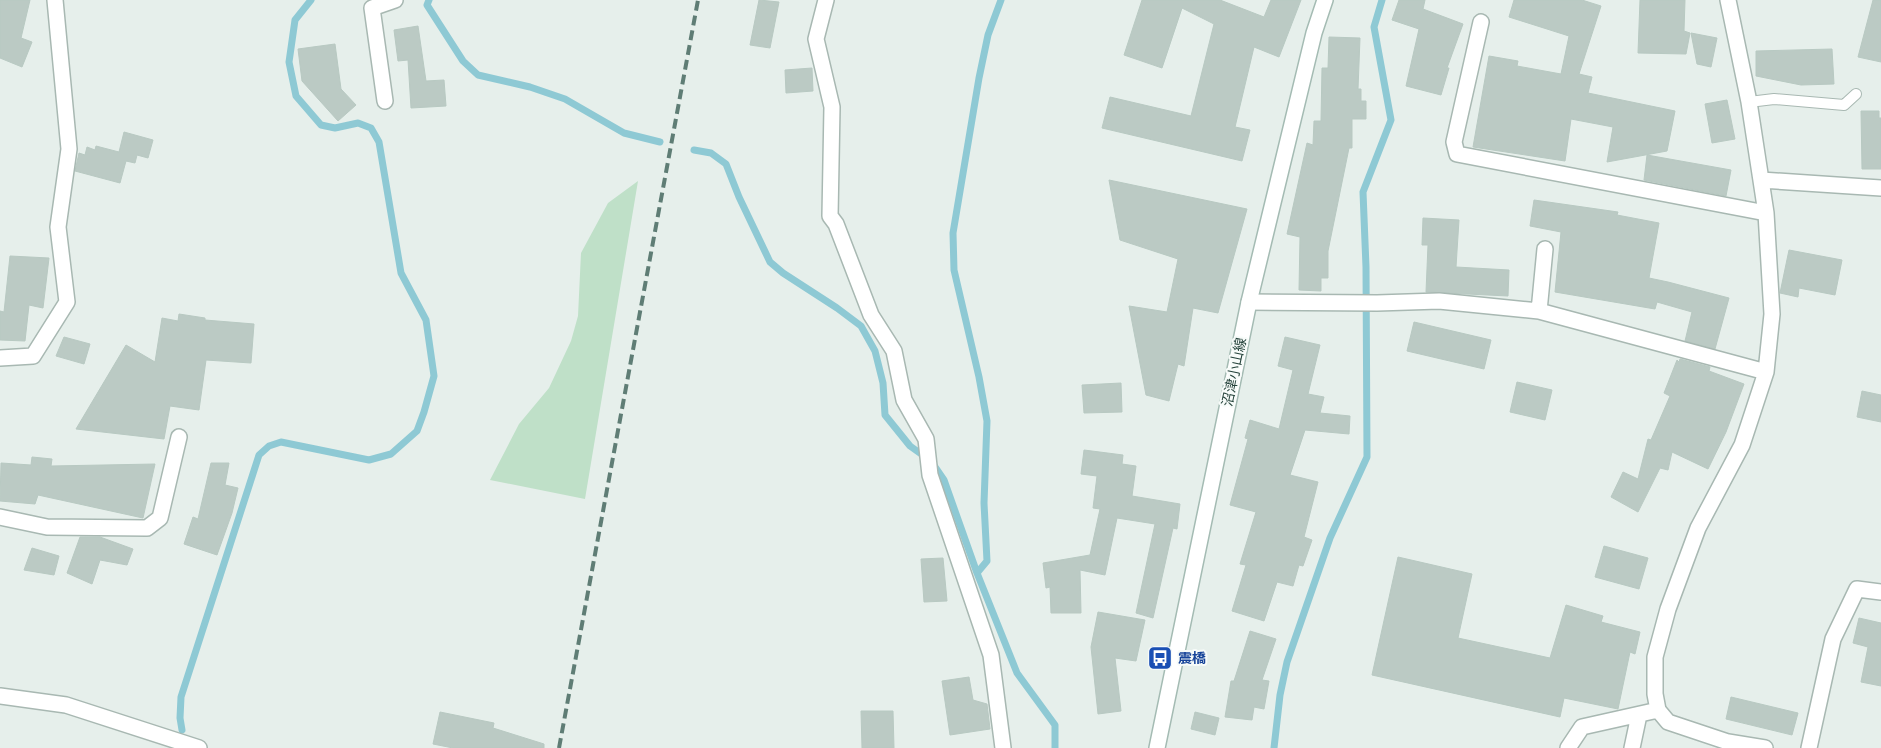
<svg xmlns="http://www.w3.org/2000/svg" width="1881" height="748" viewBox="0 0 1881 748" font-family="Barlow,'Noto Sans JP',sans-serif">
<rect width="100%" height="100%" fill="#e6efeb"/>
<path fill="#bfe0c8" d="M 638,181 L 585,499 L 490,480 L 519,424 L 549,388 L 571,341 L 578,316 L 581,253 L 608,203 Z"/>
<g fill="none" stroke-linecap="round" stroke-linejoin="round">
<path stroke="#8ec9d4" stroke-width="7" d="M 429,0 L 427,5 L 463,61 L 478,75 L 530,87 L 565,99 L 624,133 L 660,142
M 1001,0 L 988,35 L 979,78 L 953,233 L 954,270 L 979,377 L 987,421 L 984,503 L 987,561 L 977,573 L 1017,673 L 1055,725 L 1055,748
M 694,150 L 711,153 L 726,164 L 739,197 L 770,262 L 783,273 L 837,308 L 861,326 L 875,351 L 883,383 L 885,415 L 910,446 L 931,461 L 944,480 L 977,573
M 182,730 L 180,718 L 181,697 L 259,455 L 269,446 L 281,442 L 369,460 L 391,454 L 417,431 L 424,412 L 434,376 L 426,320 L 401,273 L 379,142 L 371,128 L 358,123 L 335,128 L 321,125 L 296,96 L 289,62 L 295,20 L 311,0
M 1274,748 L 1280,695 L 1287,662 L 1330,538 L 1367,457 L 1366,267 L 1363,192 L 1391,120 L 1374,27 L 1382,0"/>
</g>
<path fill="#bbcac4" stroke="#b8c9c2" d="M 0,0 L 30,0 L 21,38 L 32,42 L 22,67 L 0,58 Z
M 759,0 L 779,2 L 770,48 L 750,45 Z
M 1142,0 L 1220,0 L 1264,17 L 1271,0 L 1301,0 L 1279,57 L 1254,47 L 1235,127 L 1250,130 L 1242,161 L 1102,128 L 1110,97 L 1191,116 L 1214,24 L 1182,8 L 1162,68 L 1124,55 Z
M 1399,0 L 1425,0 L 1423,9 L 1463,24 L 1447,68 L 1449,68 L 1441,95 L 1406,86 L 1419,29 L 1392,20 Z
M 1514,0 L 1582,0 L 1601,6 L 1579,74 L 1592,77 L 1588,93 L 1675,111 L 1667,151 L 1607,162 L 1613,127 L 1571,119 L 1565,161 L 1473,147 L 1489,56 L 1518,61 L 1517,66 L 1561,74 L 1569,36 L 1509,17 Z
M 1640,0 L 1685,0 L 1684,31 L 1690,33 L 1686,54 L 1638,53 Z
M 1873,0 L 1881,0 L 1881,62 L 1858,57 Z
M 418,26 L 426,81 L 444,80 L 446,106 L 411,108 L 408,60 L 398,61 L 394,30 Z
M 1691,33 L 1717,38 L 1711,67 L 1697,64 Z
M 1329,37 L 1360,38 L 1358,89 L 1361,89 L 1361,101 L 1366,101 L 1366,119 L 1352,119 L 1352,148 L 1349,148 L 1328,251 L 1328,278 L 1321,278 L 1321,291 L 1299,290 L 1300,237 L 1287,234 L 1307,143 L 1313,145 L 1314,121 L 1321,121 L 1322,68 L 1328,68 Z
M 335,44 L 341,89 L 356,105 L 338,121 L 302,81 L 298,49 Z
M 1832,49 L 1834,84 L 1801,85 L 1756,76 L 1756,51 Z
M 812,68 L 813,91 L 786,93 L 785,70 Z
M 1727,100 L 1735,139 L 1712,143 L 1705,104 Z
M 1861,111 L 1879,111 L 1879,118 L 1881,118 L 1881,169 L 1862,169 Z
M 124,132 L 153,140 L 148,158 L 137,155 L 135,163 L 126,161 L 120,183 L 75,171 L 79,153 L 85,155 L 87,147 L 95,150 L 96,146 L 119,152 Z
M 1647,155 L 1731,170 L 1726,196 L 1644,180 Z
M 1109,180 L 1247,209 L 1218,313 L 1193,308 L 1184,366 L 1178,364 L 1169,401 L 1146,395 L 1129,306 L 1167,312 L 1178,259 L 1120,240 Z
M 1534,200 L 1618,212 L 1617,215 L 1659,223 L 1649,278 L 1668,282 L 1729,298 L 1715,349 L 1685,341 L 1692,312 L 1657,302 L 1655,309 L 1555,292 L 1561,232 L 1530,226 Z
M 1423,218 L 1459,220 L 1456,267 L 1509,270 L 1508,296 L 1426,292 L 1428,245 L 1422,245 Z
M 1789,250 L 1842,260 L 1835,295 L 1799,288 L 1798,297 L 1780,293 Z
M 10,256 L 49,258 L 43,308 L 29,305 L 25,341 L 0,340 L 0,311 L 4,312 Z
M 179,314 L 205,318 L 205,320 L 254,324 L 251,363 L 206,360 L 199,410 L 170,406 L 164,439 L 76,429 L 126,345 L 155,362 L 162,318 L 178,321 Z
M 1414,322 L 1491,340 L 1484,369 L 1407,351 Z
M 64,337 L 90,344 L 84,364 L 56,356 Z
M 1285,337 L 1320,345 L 1308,394 L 1324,397 L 1320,413 L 1350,416 L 1349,434 L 1305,430 L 1290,475 L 1318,482 L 1304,537 L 1312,540 L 1303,566 L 1299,565 L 1293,586 L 1277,582 L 1264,621 L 1232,611 L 1246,565 L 1240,564 L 1256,512 L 1230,505 L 1248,439 L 1245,438 L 1250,420 L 1279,429 L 1293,370 L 1278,366 Z
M 1680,359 L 1710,367 L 1709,371 L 1744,384 L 1726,432 L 1708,469 L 1672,452 L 1668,470 L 1660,468 L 1638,512 L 1611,497 L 1623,472 L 1638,479 L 1648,439 L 1651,440 L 1670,396 L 1664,393 L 1677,360 L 1679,362 Z
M 1517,382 L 1552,390 L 1545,420 L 1510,412 Z
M 1121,383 L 1122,412 L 1084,413 L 1082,385 Z
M 1862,391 L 1881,395 L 1881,422 L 1857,417 Z
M 1084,450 L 1123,455 L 1122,464 L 1136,466 L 1132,496 L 1180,504 L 1177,529 L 1173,528 L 1153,618 L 1136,613 L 1155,524 L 1117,518 L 1105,575 L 1080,570 L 1081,613 L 1051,613 L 1050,587 L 1046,588 L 1043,563 L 1090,555 L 1100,509 L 1093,508 L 1097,476 L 1081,474 Z
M 32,457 L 52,459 L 51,466 L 155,464 L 143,518 L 38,495 L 35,504 L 0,501 L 1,463 L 31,465 Z
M 211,463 L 229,463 L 225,485 L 238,488 L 232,513 L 217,555 L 184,544 L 193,517 L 198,519 Z
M 80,537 L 100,537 L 133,549 L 127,565 L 100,560 L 92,584 L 67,573 Z
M 1604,546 L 1648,558 L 1639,589 L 1595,577 Z
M 32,548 L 59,556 L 54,575 L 24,570 Z
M 1398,557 L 1472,574 L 1458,638 L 1550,658 L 1566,605 L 1603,616 L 1601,622 L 1640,632 L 1635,654 L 1630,652 L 1618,709 L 1564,698 L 1560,717 L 1372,675 Z
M 943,558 L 947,601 L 924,602 L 921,559 Z
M 1098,612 L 1145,620 L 1136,661 L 1115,658 L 1121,711 L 1098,714 L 1091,647 Z
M 1859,618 L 1881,623 L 1881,686 L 1861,682 L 1868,647 L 1853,643 Z
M 1250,631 L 1276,639 L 1262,680 L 1269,681 L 1264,709 L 1254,707 L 1252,720 L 1225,717 L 1231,681 L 1234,681 Z
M 969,677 L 973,700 L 987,704 L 990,729 L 950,735 L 942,681 Z
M 1731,697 L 1798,713 L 1792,735 L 1726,719 Z
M 861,711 L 893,711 L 894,748 L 862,748 Z
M 440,712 L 494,723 L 493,728 L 544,744 L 544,748 L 453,748 L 433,744 Z
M 1195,712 L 1219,718 L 1215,735 L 1191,729 Z"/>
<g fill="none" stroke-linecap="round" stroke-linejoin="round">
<defs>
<path id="lane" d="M 1749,102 L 1774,99 L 1844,105 L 1856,94"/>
<path id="street" d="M 826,0 L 816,39 L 832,107 L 830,216 L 836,224 L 871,315 L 894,351 L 904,400 L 926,439 L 930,475 L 991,655 L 1003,748
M 1728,0 L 1749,102 L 1766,213 L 1772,314 L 1766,372 L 1742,445 L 1698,528 L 1668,609 L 1655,657 L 1655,694 L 1658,710 L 1668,722 L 1728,742 L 1765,748
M 1481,22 L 1454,142 L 1457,154 L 1766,213
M 385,101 L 372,8 L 395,0
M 1761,180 L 1881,188
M 1249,302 L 1377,303 L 1439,301 L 1539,311 L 1766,372
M 1539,311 L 1545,249
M 0,358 L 33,356 L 67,302 L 58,227 L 69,149 L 55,0
M 0,517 L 47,527 L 147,528 L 160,518 L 179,437
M 0,696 L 66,705 L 199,748
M 1568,748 L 1582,727 L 1658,710
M 1632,748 L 1639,715
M 1809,748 L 1833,639 L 1857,589 L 1881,592"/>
<path id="secondary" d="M 1157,748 L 1249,302 L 1314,33 L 1325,0"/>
</defs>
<use href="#lane" stroke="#a8b8b2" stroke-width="12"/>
<use href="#street" stroke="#a8b8b2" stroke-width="18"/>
<use href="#secondary" stroke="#a4bbb3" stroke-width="18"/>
<use href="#lane" stroke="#fff" stroke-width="10"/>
<use href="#street" stroke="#fff" stroke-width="15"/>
<use href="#secondary" stroke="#fff" stroke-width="15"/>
<path stroke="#5f7d75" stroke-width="4" stroke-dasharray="10 5" stroke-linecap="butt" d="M 559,748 L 698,0"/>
</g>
<defs>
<symbol id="bus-square" viewBox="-11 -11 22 22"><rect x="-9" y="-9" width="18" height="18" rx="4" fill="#1a4fb4" stroke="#f7fbf9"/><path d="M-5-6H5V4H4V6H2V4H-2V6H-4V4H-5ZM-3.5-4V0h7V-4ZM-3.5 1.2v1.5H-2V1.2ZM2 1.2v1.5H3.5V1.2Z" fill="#fff"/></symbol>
</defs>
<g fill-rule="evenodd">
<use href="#bus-square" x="1146" y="644" width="28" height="28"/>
</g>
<g text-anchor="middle" stroke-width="4" stroke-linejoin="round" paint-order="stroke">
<g font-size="14" fill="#24423a" stroke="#f7fbf9">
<text transform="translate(1234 372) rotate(-78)" y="5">沼津小山線</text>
</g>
<g font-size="14" font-weight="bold" fill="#164399" stroke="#f7fbf9" text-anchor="start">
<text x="1178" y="663">震橋</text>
</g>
</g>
</svg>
